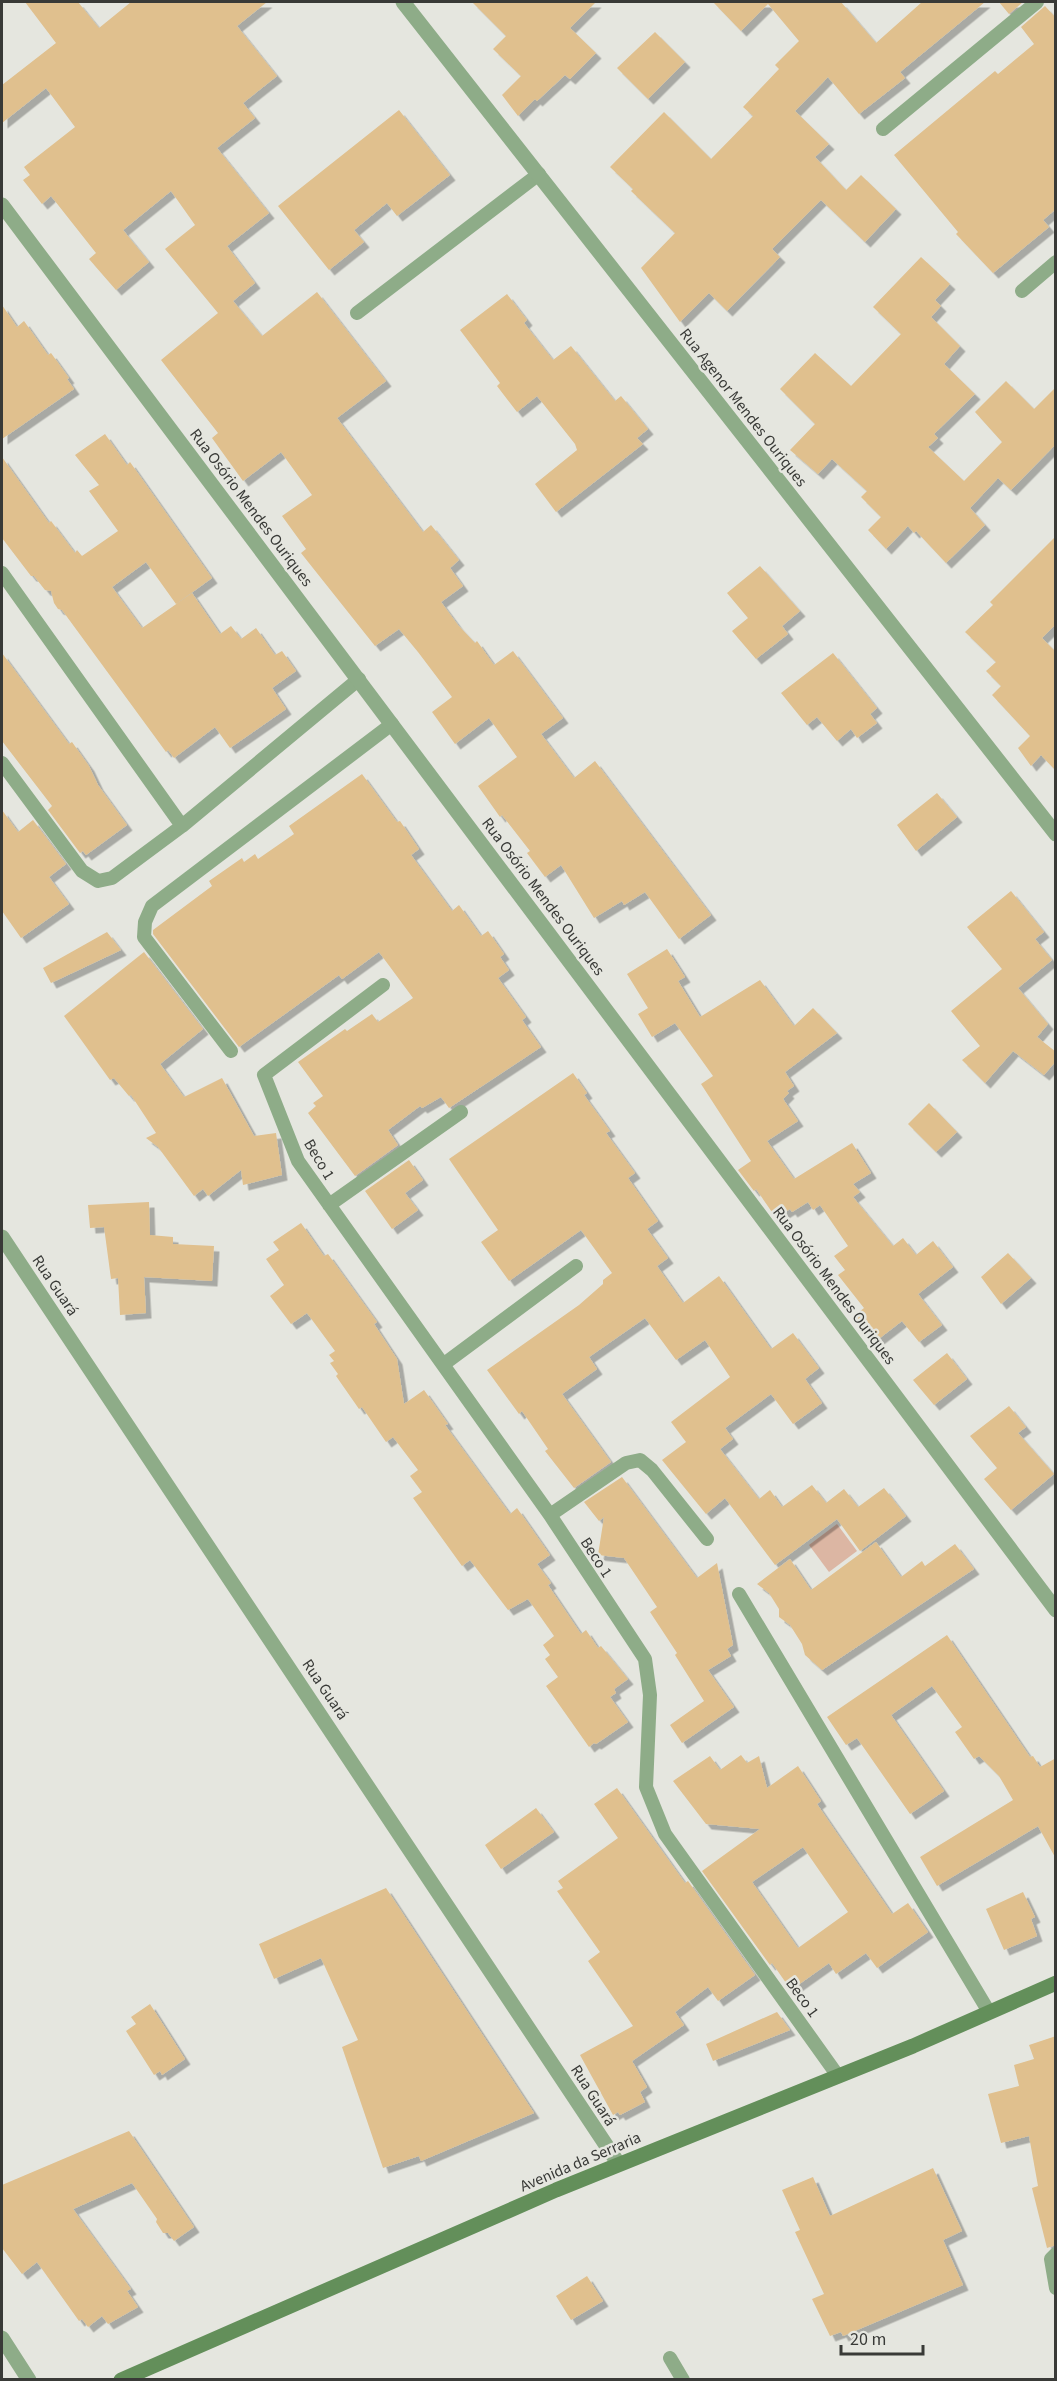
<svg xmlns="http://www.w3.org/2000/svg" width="1057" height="2381" viewBox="0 0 1057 2381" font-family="'Source Sans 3',sans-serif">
<defs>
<filter id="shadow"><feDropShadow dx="5.5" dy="5.5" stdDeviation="0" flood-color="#0004"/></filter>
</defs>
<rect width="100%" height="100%" fill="#e5e6df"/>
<path fill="#dcb6a3" d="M 837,1524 L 857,1551 L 829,1572 L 809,1545 Z"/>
<path fill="#e0c08e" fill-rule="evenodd" filter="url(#shadow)" d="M 25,2 L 78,2 L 99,28 L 131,2 L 267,2 L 237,26 L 277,76 L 243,103 L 255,118 L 217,148 L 269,213 L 227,246 L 255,283 L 233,301 L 262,336 L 317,292 L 386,381 L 337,418 L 423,532 L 431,525 L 459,560 L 450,568 L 463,586 L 441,602 L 458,625 L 475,643 L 477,641 L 494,665 L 513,651 L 563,718 L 541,734 L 574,778 L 595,761 L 711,915 L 679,939 L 645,892 L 624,905 L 622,901 L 594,918 L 561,865 L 545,877 L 527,853 L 530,851 L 502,815 L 500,817 L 478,786 L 517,757 L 489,718 L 455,744 L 432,712 L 452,697 L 418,652 L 399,629 L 375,646 L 301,553 L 306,549 L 282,516 L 312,495 L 281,452 L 243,481 L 212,438 L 218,433 L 161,360 L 218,313 L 165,249 L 195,225 L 171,191 L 123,230 L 149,262 L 116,290 L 89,259 L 96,253 L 51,196 L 42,204 L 23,180 L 30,175 L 24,167 L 75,127 L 46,88 L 2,123 L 2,85 L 56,43 Z
M 472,2 L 596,2 L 570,28 L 596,53 L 570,79 L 565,75 L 537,101 L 535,99 L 518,116 L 502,95 L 521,76 L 493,49 L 506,36 Z
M 713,2 L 841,2 L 876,43 L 922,2 L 985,2 L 900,72 L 905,78 L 859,114 L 828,77 L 795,111 L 829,144 L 815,157 L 846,190 L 861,175 L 896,209 L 865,242 L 821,200 L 772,249 L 780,257 L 727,311 L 709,293 L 680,322 L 641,268 L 675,233 L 631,191 L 633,189 L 610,167 L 664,112 L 711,159 L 753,116 L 743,107 L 779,69 L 775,65 L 799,41 L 768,4 L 741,31 Z
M 999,2 L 1023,2 L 1009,14 Z
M 1045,6 L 1056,18 L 1056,209 L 1043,220 L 1049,227 L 993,273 L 956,234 L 958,232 L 894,155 L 995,71 L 998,74 L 1034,44 L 1021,27 Z
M 655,32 L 685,62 L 648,99 L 617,68 Z
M 399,110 L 450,175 L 397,216 L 387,203 L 354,230 L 364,242 L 329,270 L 278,206 Z
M 921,257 L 950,284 L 935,300 L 941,306 L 931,317 L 960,346 L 944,364 L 975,394 L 934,434 L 938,438 L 928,447 L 964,481 L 1002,442 L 975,412 L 1006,381 L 1034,409 L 1056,387 L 1056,444 L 1011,490 L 998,478 L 970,508 L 985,525 L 946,563 L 916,531 L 914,533 L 908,526 L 886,549 L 868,530 L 881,517 L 861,497 L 867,491 L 832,459 L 818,474 L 790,450 L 815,424 L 780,389 L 815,353 L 851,386 L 901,334 L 873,307 Z
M 507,294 L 527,320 L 524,323 L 553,360 L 571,346 L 615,401 L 621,396 L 648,429 L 637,438 L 643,444 L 556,512 L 535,484 L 577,450 L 575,444 L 537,396 L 517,412 L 497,386 L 500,383 L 460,330 Z
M 2,305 L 17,327 L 24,321 L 48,355 L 51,353 L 69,378 L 67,379 L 74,389 L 2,439 Z
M 105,434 L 127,465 L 130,462 L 212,578 L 176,604 L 146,562 L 112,587 L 142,628 L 192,593 L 220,634 L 231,626 L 241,639 L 256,628 L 275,655 L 282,651 L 296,671 L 272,688 L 286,709 L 230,748 L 215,727 L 174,758 L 168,750 L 166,752 L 62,610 L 58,609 L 54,603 L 51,591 L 45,590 L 34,576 L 31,576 L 2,538 L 2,457 L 49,523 L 51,521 L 75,553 L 77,550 L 82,556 L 118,531 L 89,491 L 99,485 L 75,455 Z
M 1056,536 L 1056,624 L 1042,638 L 1056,652 L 1056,771 L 1041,755 L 1031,766 L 1018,748 L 1030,736 L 992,695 L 1001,686 L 986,671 L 996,662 L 965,632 L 993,605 L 990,602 Z
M 760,566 L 800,611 L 782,626 L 788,634 L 756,659 L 732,631 L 748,618 L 727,593 Z
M 2,653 L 69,744 L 72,742 L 89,766 L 98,785 L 127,825 L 86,855 L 83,851 L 80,853 L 48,810 L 52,806 L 2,741 Z
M 833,653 L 877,708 L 870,714 L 877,723 L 857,738 L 851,729 L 837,741 L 817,717 L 807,725 L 781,693 Z
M 362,774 L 397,822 L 400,821 L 419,849 L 411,855 L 452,911 L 459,905 L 481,936 L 488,931 L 504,954 L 500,957 L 509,970 L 498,978 L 526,1017 L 522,1020 L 541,1047 L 449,1108 L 441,1097 L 422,1108 L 420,1106 L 388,1130 L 398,1145 L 355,1176 L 308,1113 L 316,1106 L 313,1103 L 323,1096 L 298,1062 L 345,1029 L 347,1031 L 372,1014 L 378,1022 L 413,998 L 379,952 L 342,979 L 339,975 L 239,1047 L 153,934 L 153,930 L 212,886 L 209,881 L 242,858 L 244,862 L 255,854 L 258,859 L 294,834 L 289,826 Z
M 937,793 L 957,817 L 916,851 L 897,825 Z
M 2,810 L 18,832 L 33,820 L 66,864 L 49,877 L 69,904 L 21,938 L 2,911 Z
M 1011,891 L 1044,932 L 1035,939 L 1052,960 L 1018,988 L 1048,1024 L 1037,1037 L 1056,1052 L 1056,1061 L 1044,1075 L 1013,1051 L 985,1083 L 962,1060 L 980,1046 L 951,1011 L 1002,969 L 967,927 Z
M 107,932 L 121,950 L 51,983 L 43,968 Z
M 667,949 L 685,977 L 678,981 L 700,1017 L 760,980 L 794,1026 L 813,1008 L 837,1033 L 785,1072 L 794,1086 L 787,1091 L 789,1093 L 783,1099 L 798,1121 L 767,1141 L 794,1179 L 852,1143 L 871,1173 L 853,1184 L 860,1192 L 853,1197 L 893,1246 L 903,1238 L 916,1255 L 933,1241 L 953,1267 L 918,1294 L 942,1325 L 919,1342 L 902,1321 L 876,1341 L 855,1315 L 864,1308 L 838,1275 L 845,1270 L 834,1256 L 848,1246 L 820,1205 L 813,1210 L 808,1202 L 792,1212 L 790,1209 L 776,1218 L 756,1189 L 754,1191 L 738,1170 L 751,1161 L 701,1084 L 713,1076 L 675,1023 L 652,1037 L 638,1014 L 648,1008 L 627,974 Z
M 144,952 L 203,1029 L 160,1064 L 184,1097 L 222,1078 L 254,1136 L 276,1133 L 282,1175 L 243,1185 L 241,1170 L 208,1196 L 203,1189 L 194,1196 L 158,1147 L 146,1138 L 156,1133 L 131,1095 L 129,1096 L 114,1078 L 110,1080 L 64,1016 Z
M 573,1073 L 587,1093 L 584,1095 L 610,1131 L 606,1133 L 635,1173 L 628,1178 L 658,1221 L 647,1229 L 668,1258 L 657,1266 L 683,1303 L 719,1276 L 771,1349 L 793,1333 L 819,1368 L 805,1379 L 822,1403 L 793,1424 L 771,1394 L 725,1428 L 733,1439 L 720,1449 L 759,1499 L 770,1490 L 782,1507 L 812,1485 L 826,1503 L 844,1489 L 858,1507 L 884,1488 L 906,1516 L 860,1551 L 837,1519 L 775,1565 L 725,1498 L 706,1514 L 662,1460 L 686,1442 L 671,1422 L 730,1377 L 705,1340 L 676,1360 L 645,1318 L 589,1357 L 597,1369 L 562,1394 L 611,1462 L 574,1488 L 545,1451 L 548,1449 L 522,1411 L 519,1414 L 487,1370 L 579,1305 L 603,1284 L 603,1280 L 612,1273 L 581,1230 L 509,1281 L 481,1242 L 498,1230 L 449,1159 Z
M 929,1103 L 957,1132 L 936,1152 L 908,1124 Z
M 409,1160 L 423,1180 L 405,1193 L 418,1210 L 392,1229 L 365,1191 Z
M 149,1202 L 150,1235 L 173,1237 L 173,1244 L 214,1246 L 212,1281 L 144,1277 L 146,1313 L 120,1315 L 118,1278 L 111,1279 L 104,1227 L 90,1228 L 88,1205 Z
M 301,1223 L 324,1256 L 328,1254 L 377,1322 L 374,1324 L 397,1359 L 404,1404 L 424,1390 L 448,1424 L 445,1425 L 510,1514 L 517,1508 L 550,1555 L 537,1564 L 551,1583 L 548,1585 L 581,1634 L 586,1630 L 598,1648 L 601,1646 L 628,1679 L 614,1689 L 616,1693 L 610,1697 L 628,1722 L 596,1744 L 594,1743 L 589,1747 L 546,1686 L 558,1677 L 545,1659 L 550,1655 L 543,1645 L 554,1636 L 528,1599 L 508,1610 L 470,1560 L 462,1566 L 413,1498 L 422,1492 L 410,1476 L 418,1470 L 393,1437 L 386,1442 L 362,1407 L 359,1409 L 336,1376 L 338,1374 L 330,1363 L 334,1361 L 329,1355 L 335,1351 L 307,1313 L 291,1324 L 270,1296 L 284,1285 L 266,1259 L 279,1250 L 273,1242 Z
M 1008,1253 L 1031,1278 L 1001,1304 L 981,1277 Z
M 947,1353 L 967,1379 L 934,1405 L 913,1380 Z
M 1009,1406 L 1026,1427 L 1018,1433 L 1054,1474 L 1011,1510 L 984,1479 L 997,1468 L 970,1436 Z
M 622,1477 L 697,1578 L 717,1563 L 733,1645 L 727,1649 L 731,1656 L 708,1670 L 734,1707 L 682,1743 L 670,1725 L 704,1701 L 675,1655 L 677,1653 L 650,1612 L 657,1607 L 624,1558 L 598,1555 L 604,1517 L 599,1521 L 584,1502 Z
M 876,1542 L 901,1577 L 922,1561 L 925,1566 L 955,1544 L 974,1569 L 822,1670 L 805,1655 L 802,1644 L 790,1625 L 779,1617 L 779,1609 L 769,1593 L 757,1584 L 790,1559 L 811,1590 Z
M 947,1635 L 1030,1757 L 1033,1756 L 1040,1767 L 1056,1758 L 1056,1859 L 1038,1826 L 937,1886 L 920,1857 L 1013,1800 L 999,1776 L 979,1756 L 974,1759 L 955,1732 L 962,1727 L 932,1686 L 891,1715 L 944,1791 L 910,1814 L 857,1738 L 846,1745 L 827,1717 Z
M 741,1755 L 747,1763 L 759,1756 L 767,1788 L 798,1766 L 821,1801 L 817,1804 L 892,1914 L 908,1903 L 928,1932 L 877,1968 L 866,1953 L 836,1974 L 829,1963 L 791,1990 L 772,1963 L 770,1965 L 702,1871 L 760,1829 L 706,1824 L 673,1781 L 710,1756 L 720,1770 ZM 803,1847 L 848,1912 L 798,1948 L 752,1882 Z
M 617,1788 L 685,1883 L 688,1881 L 755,1975 L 718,2001 L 708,1987 L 675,2012 L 684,2025 L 632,2061 L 647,2087 L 640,2092 L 645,2102 L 620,2115 L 618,2112 L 613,2115 L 580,2055 L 633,2026 L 588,1961 L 600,1952 L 557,1891 L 563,1888 L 558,1881 L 618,1838 L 594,1804 Z
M 536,1808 L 554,1832 L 501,1869 L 485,1845 Z
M 386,1888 L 534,2113 L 421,2161 L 419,2156 L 383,2168 L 342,2047 L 358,2040 L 321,1958 L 274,1979 L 259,1944 Z
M 1023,1892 L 1035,1917 L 1031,1919 L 1037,1936 L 1004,1950 L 986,1909 Z
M 150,2004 L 185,2059 L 162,2075 L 160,2071 L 154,2075 L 126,2031 L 136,2024 L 131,2017 Z
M 777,2012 L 790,2030 L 713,2061 L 706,2044 Z
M 1056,2036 L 1056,2245 L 1047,2248 L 1032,2188 L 1038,2186 L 1029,2136 L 1001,2143 L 988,2094 L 1019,2086 L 1014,2065 L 1034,2059 L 1029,2045 Z
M 129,2131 L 194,2227 L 174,2241 L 168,2233 L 163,2233 L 156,2222 L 157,2219 L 132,2183 L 73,2209 L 131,2289 L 127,2291 L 138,2307 L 108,2324 L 102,2316 L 88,2327 L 82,2319 L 79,2321 L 37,2262 L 22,2274 L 2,2248 L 2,2185 Z
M 933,2168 L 962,2231 L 943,2240 L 963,2285 L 843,2336 L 841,2332 L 830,2336 L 812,2299 L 824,2294 L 795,2232 L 800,2230 L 782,2190 L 813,2177 L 830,2216 Z
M 587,2276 L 603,2301 L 571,2320 L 556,2296 Z"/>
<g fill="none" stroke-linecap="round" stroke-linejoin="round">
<path stroke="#8eac88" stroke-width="14" d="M 883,129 L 1037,2
M 1022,291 L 1056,262
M 357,313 L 539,174
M 2,573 L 182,826
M 2,763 L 82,871 L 98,881 L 112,878 L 182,826 L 359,679
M 383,985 L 264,1075 L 298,1161 L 550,1515 L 645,1659 L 650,1695 L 646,1787 L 665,1834 L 838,2076
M 231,1051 L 144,937 L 145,922 L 152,906 L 392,724
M 329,1205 L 461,1112
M 444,1364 L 576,1266
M 550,1515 L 626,1463 L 640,1460 L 652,1470 L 707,1539
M 739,1594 L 989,2012
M 1056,2254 L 1051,2259 L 1056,2288
M 670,2358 L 683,2380"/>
<path stroke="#8eac88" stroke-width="15" d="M 403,2 L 1056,834
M 2,205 L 1056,1610
M 2,1237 L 618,2163
M 2,2338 L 29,2380"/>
<path stroke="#638f5a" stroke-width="15" d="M 121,2380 L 556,2190 L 913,2046 L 1056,1983"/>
</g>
<g text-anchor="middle" stroke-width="5" stroke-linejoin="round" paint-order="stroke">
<g font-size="16" fill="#393a37" stroke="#e5e6df">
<text transform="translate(744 407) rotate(52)" y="6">Rua Agenor Mendes Ouriques</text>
<text transform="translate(252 507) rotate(53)" y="6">Rua Osório Mendes Ouriques</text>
<text transform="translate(544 896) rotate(53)" y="6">Rua Osório Mendes Ouriques</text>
<text transform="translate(320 1159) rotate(59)" y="6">Beco 1</text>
<text transform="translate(56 1285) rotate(56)" y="6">Rua Guará</text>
<text transform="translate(835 1285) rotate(53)" y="6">Rua Osório Mendes Ouriques</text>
<text transform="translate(597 1557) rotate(57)" y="6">Beco 1</text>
<text transform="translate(326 1689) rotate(56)" y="6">Rua Guará</text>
<text transform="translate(803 1997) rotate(54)" y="6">Beco 1</text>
<text transform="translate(594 2095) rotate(57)" y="6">Rua Guará</text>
<text transform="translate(580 2161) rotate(-23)" y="6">Avenida da Serraria</text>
</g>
</g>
<rect width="1057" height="2381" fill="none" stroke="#393a37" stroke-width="6"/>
<path d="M841 2345v9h82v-9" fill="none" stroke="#393a37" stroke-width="3"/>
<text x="850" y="2345" font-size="18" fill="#393a37" stroke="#e5e6df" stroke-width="4.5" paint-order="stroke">20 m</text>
</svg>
